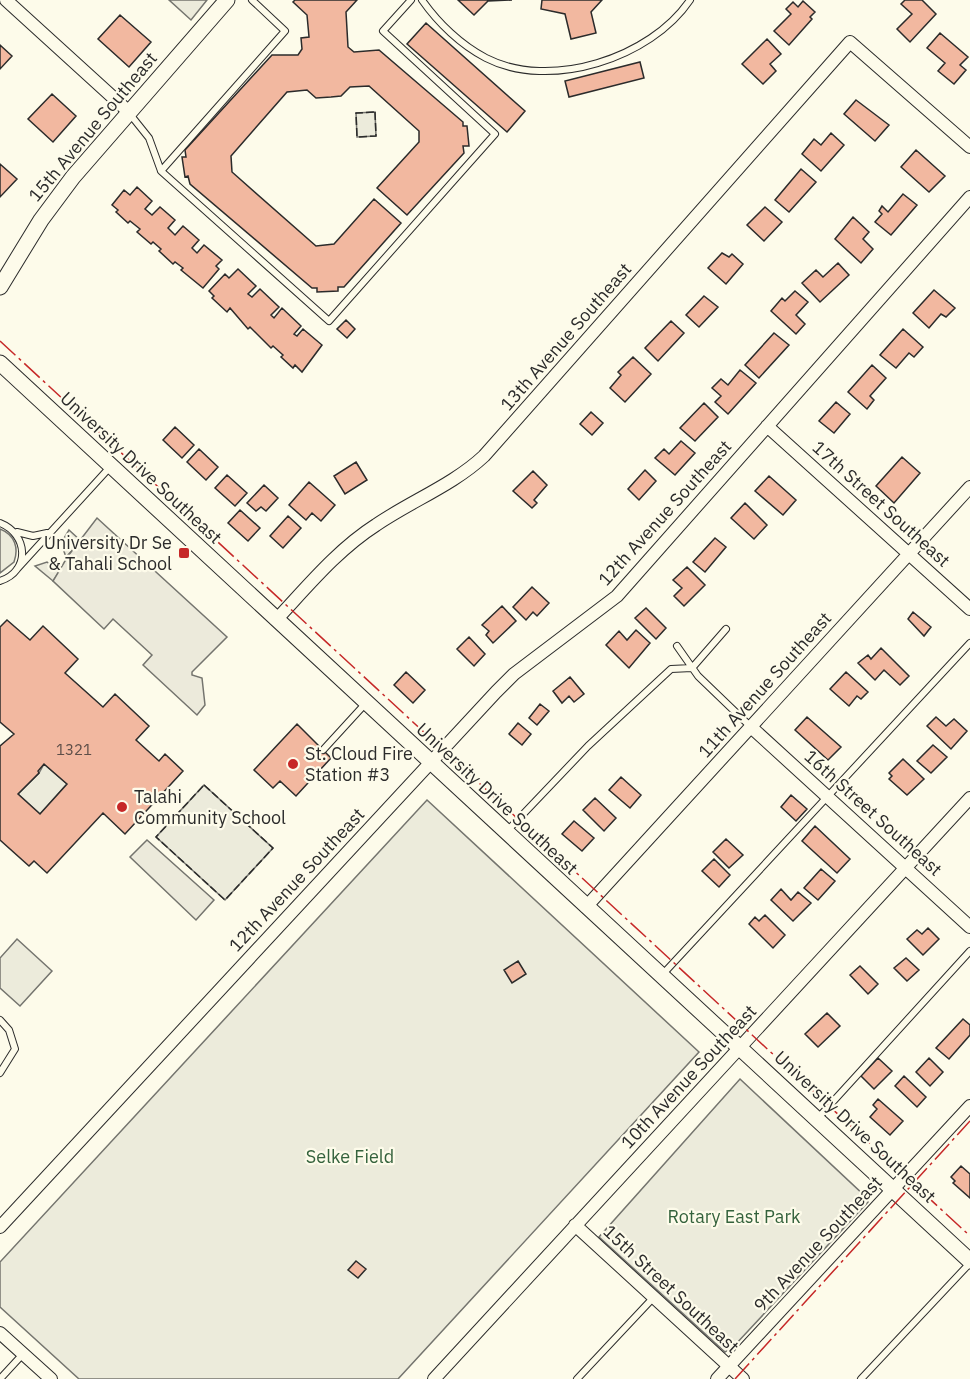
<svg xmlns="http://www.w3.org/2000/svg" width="970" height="1379" viewBox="0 0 970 1379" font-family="'IBM Plex Sans',sans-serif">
<rect width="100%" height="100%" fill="#fdfbea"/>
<path fill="#ecebdb" stroke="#74746e" stroke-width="1.5" d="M 169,0 L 207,0 L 191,20 Z
M 375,112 L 376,136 L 357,137 L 356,113 Z
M 0,529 C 15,535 19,548 14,562 L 0,573 Z
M 69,530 L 81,541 L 66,557 L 61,543 Z
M 47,562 L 59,572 L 53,581 L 35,566 Z
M 44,764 L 67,784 L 40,814 L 18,794 L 39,773 Z
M 204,785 L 273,848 L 225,900 L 156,837 Z
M 427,800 L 699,1052 L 398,1379 L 79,1379 L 0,1307 L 0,1262 Z
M 17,939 L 52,971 L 20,1006 L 0,988 L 0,958 Z
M 740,1079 L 867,1198 L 868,1202 L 735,1345 L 725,1352 L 599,1237 Z"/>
<path fill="#eceadb" stroke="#74746e" stroke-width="1.5" d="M 97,518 L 227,637 L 192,672 L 192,675 L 202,678 L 205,705 L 197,715 L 143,665 L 152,655 L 113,619 L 104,629 L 53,581 L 68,556 Z
M 147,840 L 214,900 L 196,920 L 130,857 Z"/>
<path fill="#f2b8a0" stroke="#2b2b2b" stroke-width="1.5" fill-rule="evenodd" d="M 295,0 L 357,0 L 346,12 L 348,47 L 354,52 L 379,50 L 463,122 L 463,126 L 467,126 L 469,146 L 463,146 L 464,153 L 407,215 L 377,188 L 419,142 L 419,131 L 369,86 L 350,87 L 341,96 L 331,97 L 316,98 L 307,90 L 287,92 L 231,156 L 232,172 L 316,246 L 334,244 L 374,199 L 401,223 L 344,287 L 338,287 L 338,291 L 317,292 L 317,288 L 312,288 L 190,184 L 188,176 L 185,177 L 182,157 L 186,157 L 185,150 L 272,55 L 298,55 L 302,49 L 301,38 L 309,37 L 307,15 L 293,2 Z
M 458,0 L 512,0 L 488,1 L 474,15 Z
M 542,0 L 602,0 L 591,12 L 596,33 L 571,39 L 565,14 L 541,9 Z
M 905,0 L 922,0 L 936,14 L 910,42 L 897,29 L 912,14 L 901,4 Z
M 803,1 L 815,12 L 810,17 L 812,19 L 789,45 L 774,31 L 791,14 L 786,9 L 793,2 L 798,7 Z
M 120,15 L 151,42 L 129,67 L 98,39 Z
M 426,23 L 525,111 L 507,132 L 407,44 Z
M 940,33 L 968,57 L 960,65 L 966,70 L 954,84 L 938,71 L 945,63 L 927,48 Z
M 767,39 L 781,54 L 770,64 L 776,71 L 763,84 L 742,64 Z
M 0,45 L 12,56 L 0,69 Z
M 640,62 L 644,78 L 569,97 L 565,81 Z
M 52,94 L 76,116 L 53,142 L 28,119 Z
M 856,100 L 889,125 L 875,141 L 844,114 Z
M 831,133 L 844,145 L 821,171 L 802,154 L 814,139 L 821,145 Z
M 916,150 L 945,176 L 929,192 L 901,167 Z
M 0,164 L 17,179 L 0,197 Z
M 801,169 L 816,182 L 789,212 L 775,200 Z
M 137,187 L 152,201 L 145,209 L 152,215 L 160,207 L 175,220 L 168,228 L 175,235 L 183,226 L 199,240 L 192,248 L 197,253 L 204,245 L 222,260 L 216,266 L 219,269 L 203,288 L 181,270 L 183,268 L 175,262 L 173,264 L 159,251 L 161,249 L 153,242 L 151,244 L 137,232 L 140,229 L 130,221 L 128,223 L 116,212 L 118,210 L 112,205 L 124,190 L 130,195 Z
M 903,194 L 917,205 L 891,235 L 875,222 L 882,214 L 879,211 L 882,206 L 888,212 Z
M 765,207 L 782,222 L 764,241 L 747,225 Z
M 853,217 L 869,232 L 863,239 L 873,249 L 861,263 L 835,239 Z
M 722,253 L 729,257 L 732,254 L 743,264 L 726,284 L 708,268 Z
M 838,263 L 849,275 L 820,302 L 802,283 L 816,270 L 823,277 Z
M 238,269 L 256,286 L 248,294 L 252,297 L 260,289 L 279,307 L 271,315 L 274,318 L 282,308 L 301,326 L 294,334 L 297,336 L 303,329 L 322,345 L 302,372 L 295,365 L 293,368 L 281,357 L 283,355 L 273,346 L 271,348 L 250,327 L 248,329 L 230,308 L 227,312 L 212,298 L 214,296 L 209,291 L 225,274 L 229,278 Z
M 934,290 L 955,308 L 946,317 L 941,314 L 929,328 L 913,313 Z
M 795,291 L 808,302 L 796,315 L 805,324 L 796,334 L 771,311 L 782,298 L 785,301 Z
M 704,296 L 718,307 L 699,327 L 686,315 Z
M 346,320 L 355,329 L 347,338 L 337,329 Z
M 671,321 L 684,333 L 658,361 L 645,348 Z
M 903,329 L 923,347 L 914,357 L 909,353 L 896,368 L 880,355 Z
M 774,333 L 789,345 L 759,378 L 745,365 Z
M 633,357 L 651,374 L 625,402 L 610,388 L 621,375 L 618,372 Z
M 872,365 L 886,378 L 870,396 L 874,400 L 867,409 L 848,392 Z
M 740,370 L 756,383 L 728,414 L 715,402 L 721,396 L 712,388 L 721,379 L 728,385 Z
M 836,402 L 850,414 L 834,433 L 819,421 Z
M 704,403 L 718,417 L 695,441 L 680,428 Z
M 591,412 L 603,423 L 592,435 L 580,424 Z
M 175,427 L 194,445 L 182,458 L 163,440 Z
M 681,441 L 695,453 L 675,475 L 655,458 L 664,449 L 669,454 Z
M 199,449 L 218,467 L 206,480 L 187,462 Z
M 902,457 L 920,473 L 894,503 L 876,486 Z
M 356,462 L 367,480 L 345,494 L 334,476 Z
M 645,470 L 656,481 L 639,500 L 628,489 Z
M 533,471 L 547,485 L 534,500 L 537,503 L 532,508 L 513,491 Z
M 227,475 L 247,493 L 235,506 L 215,488 Z
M 769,476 L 796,500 L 783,515 L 755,491 Z
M 309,482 L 335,505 L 321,521 L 312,513 L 306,520 L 289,505 Z
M 264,485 L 278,498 L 266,511 L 261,507 L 256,511 L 247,503 Z
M 745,503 L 767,525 L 754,539 L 731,518 Z
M 240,510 L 260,528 L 248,541 L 228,523 Z
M 288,516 L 301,528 L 283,548 L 270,536 Z
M 715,538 L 726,547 L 705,572 L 693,562 Z
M 687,567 L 705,585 L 684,606 L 674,596 L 682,588 L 673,580 Z
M 532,587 L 549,603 L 537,616 L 533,612 L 526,620 L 513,607 Z
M 502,606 L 516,621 L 493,643 L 486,635 L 489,631 L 482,625 Z
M 646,608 L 666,628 L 656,639 L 635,618 Z
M 913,612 L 931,627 L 924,636 L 908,619 Z
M 7,620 L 30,640 L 43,626 L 78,659 L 65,673 L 103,707 L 115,694 L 149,726 L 136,740 L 159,761 L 165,754 L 183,771 L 125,834 L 103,813 L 47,873 L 34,861 L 29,866 L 0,840 L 0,746 L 14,734 L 0,722 L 0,627 ZM 44,764 L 67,784 L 40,814 L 18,794 L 39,773 L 38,771 Z
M 636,630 L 650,643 L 629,668 L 606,645 L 619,631 L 627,640 Z
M 469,637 L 485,654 L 474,666 L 457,649 Z
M 881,648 L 909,676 L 900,685 L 884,670 L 875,680 L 858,663 L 868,655 L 871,659 Z
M 406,672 L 425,690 L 413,703 L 394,685 Z
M 846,672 L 868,692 L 861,699 L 857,696 L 849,706 L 830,689 Z
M 570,677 L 584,694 L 574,702 L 569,696 L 562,703 L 553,691 Z
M 540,704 L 549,711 L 537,725 L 529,718 Z
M 807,717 L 841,747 L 828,760 L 795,730 Z
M 936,717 L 946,726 L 954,719 L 967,731 L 951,749 L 927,726 Z
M 518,723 L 531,734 L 522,745 L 509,734 Z
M 297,724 L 331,758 L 296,796 L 280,781 L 273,788 L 254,770 Z
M 933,745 L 947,757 L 931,773 L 917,761 Z
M 903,759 L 924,779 L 907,795 L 889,779 L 892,776 L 889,773 Z
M 621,777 L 641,795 L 630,808 L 609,790 Z
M 791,795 L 807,809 L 796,821 L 781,807 Z
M 595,798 L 616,818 L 604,831 L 583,810 Z
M 574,821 L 594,838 L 582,851 L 562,834 Z
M 815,826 L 850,859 L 837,873 L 802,841 Z
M 726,839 L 743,855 L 729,868 L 713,852 Z
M 714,859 L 730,875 L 719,887 L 702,871 Z
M 821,869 L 835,881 L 818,900 L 804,888 Z
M 781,889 L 791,900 L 798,892 L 811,903 L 793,921 L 771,900 Z
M 765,915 L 785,935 L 773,948 L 749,924 L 755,917 L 759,921 Z
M 928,928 L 939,939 L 923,955 L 907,939 L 917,930 L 922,934 Z
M 906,958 L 919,970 L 907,981 L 894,968 Z
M 518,961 L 526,974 L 512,983 L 504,970 Z
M 860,966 L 878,984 L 868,994 L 850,975 Z
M 827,1013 L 840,1026 L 818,1047 L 805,1034 Z
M 963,1019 L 970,1025 L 970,1035 L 949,1059 L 936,1048 Z
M 878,1058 L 892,1071 L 874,1089 L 861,1076 Z
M 929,1058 L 943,1072 L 930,1086 L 916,1072 Z
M 904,1076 L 926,1097 L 917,1107 L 895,1086 Z
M 878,1099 L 903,1121 L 890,1135 L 870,1117 L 877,1109 L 873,1105 Z
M 961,1166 L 970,1174 L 970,1198 L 953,1183 L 955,1181 L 951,1177 Z
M 356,1261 L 366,1269 L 358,1278 L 348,1270 Z"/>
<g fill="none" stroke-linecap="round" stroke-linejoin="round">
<defs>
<path id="service" d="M 422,0 C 438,23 461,45 486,58 C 550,91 651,58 690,0
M 129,113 L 149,138 L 161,171 L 329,321 L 495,134 L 383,31 L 411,0
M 161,171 L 285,31 L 252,0
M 0,523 C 28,534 31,571 0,581
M 17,532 L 33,536 L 47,533
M 17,569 L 111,466
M 677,646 L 698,676 L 751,727
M 323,750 L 366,703
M 508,830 L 588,746 L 671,669 L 692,668 L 726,629
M 662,975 L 970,643
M 0,1020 L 9,1030 L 15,1049 L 0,1073
M 818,1118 L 970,951
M 0,1379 L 23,1354
M 577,1379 L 654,1297
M 861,1379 L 970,1263"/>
<path id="minor" d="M 6,0 L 129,112
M 767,426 L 970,609
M 276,620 C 307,587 337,550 376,525 C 411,501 453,485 484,456 L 850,42 L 970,147
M 751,727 L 970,927
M 586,907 L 970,487
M 575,1225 L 743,1379
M 0,1227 L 496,692 L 514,674 L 617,596 L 970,197
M 0,1333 L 51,1379
M 434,1379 L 970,798
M 717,1379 L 970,1106"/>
<path id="tertiary" d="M 0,287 L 41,220 L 73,177 L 227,0
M 0,363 L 970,1261"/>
</defs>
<use href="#service" stroke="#2b2b2b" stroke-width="8"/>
<use href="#minor" stroke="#2b2b2b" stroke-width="14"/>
<use href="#tertiary" stroke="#2b2b2b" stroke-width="17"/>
<use href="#service" stroke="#fdfbea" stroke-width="6"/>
<use href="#minor" stroke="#fdfbea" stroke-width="12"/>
<use href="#tertiary" stroke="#fdfbea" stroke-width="15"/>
<path stroke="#2b2b2b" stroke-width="1.5" stroke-dasharray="8 3" stroke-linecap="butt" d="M 375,112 L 376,136 L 357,137 L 356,113 Z
M 204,785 L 273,848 L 225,900 L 156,837 Z"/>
<path stroke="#c62828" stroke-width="1.5" stroke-dasharray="21 4.5 3 4.5" stroke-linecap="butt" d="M 0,341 L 970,1236
M 735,1379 L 970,1121"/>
</g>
<g fill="#c62828" stroke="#fdfbea" stroke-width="2">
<rect x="178" y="547" width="12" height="12" rx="3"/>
<circle cx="293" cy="764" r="6"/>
<circle cx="122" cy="807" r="6"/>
</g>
<g text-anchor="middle" stroke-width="4.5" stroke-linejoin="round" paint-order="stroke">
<g font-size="15" fill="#5d4e48">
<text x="74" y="755">1321</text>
</g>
<g font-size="18" fill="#2b2b2b" stroke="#fdfbea">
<text transform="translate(93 127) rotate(-50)" y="6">15th Avenue Southeast</text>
<text transform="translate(566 337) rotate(-49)" y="6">13th Avenue Southeast</text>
<text transform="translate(141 468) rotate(43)" y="6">University Drive Southeast</text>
<text transform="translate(881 504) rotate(42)" y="6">17th Street Southeast</text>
<text transform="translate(665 513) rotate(-48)" y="6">12th Avenue Southeast</text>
<text transform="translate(765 685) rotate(-48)" y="6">11th Avenue Southeast</text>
<text transform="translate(497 799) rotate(43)" y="6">University Drive Southeast</text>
<text transform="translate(873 813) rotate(42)" y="6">16th Street Southeast</text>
<text transform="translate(297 880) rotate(-47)" y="6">12th Avenue Southeast</text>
<text transform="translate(689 1077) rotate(-47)" y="6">10th Avenue Southeast</text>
<text transform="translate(855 1127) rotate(43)" y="6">University Drive Southeast</text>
<text transform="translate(818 1244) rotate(-47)" y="6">9th Avenue Southeast</text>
<text transform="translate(671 1289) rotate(43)" y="6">15th Street Southeast</text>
</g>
<g font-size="18" fill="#2b2b2b" stroke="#fdfbea" text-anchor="start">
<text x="172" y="549" text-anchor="end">University Dr Se<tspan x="172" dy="21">&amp; Tahali School</tspan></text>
<text x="305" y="760">St. Cloud Fire<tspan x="305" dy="21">Station #3</tspan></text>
<text x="134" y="803">Talahi<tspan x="134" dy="21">Community School</tspan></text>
</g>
<g font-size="18" fill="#34623c" stroke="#fdfbea">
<text x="350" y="1163">Selke Field</text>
<text x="734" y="1223">Rotary East Park</text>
</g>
</g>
</svg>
